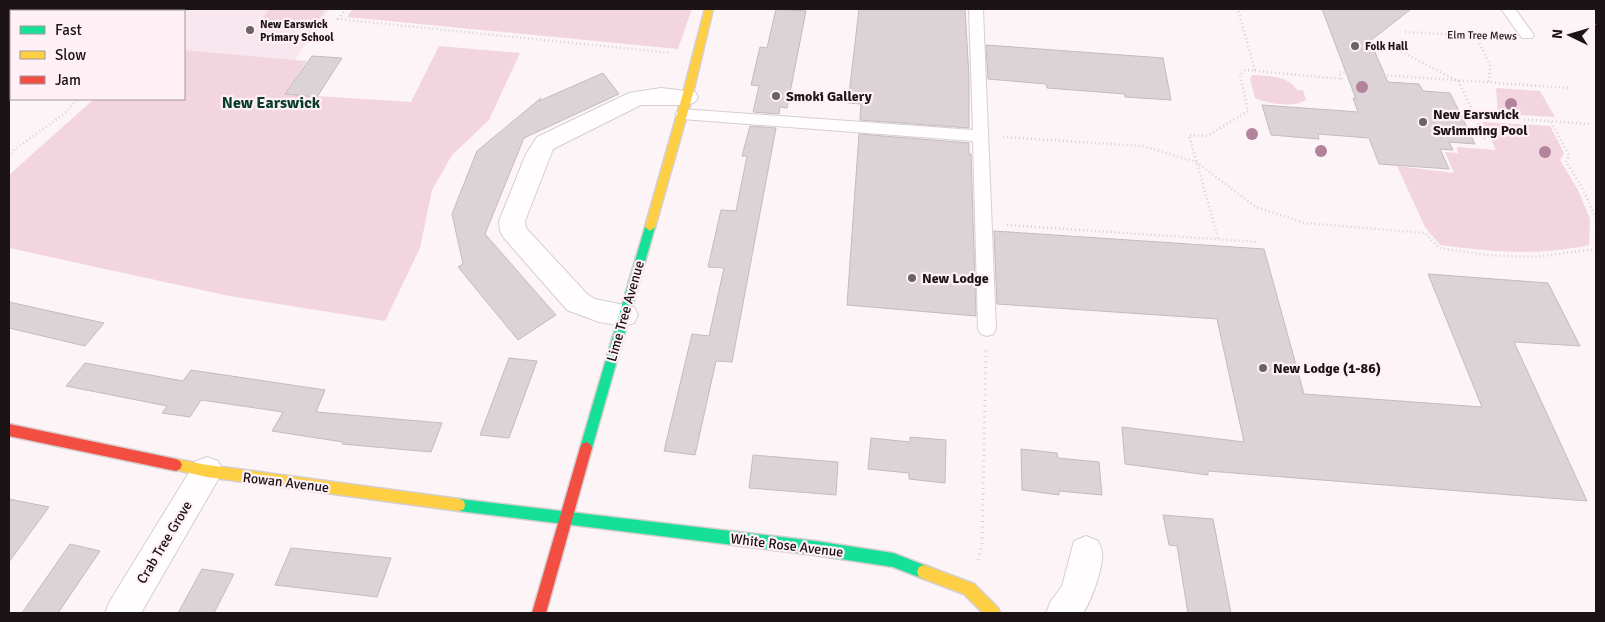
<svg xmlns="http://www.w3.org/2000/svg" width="1605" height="622" viewBox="0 0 1605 622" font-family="Signika,sans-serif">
<rect width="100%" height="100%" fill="#fcf4f7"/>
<path fill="#f8e7ee" d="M 73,9 L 330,9 L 295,60 L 184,50 L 184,11 L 70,11 Z"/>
<path fill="#f3d5e0" d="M 269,9 L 326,9 L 313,27 L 259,23 Z
M 353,9 L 692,9 L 678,49 L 347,17 Z
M 439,46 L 520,53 L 489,120 L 452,155 L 432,190 L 420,248 L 385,321 L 229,296 L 9,248 L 9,175 L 94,99 L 184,99 L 184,50 L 307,61 L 285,94 L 411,102 Z
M 1252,75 C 1268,76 1288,75 1297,90 L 1303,90 L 1306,100 C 1293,108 1268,104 1255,98 L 1250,79 Z
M 1496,88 L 1540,91 L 1555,117 L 1498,114 Z
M 1482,122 L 1550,126 L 1564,153 L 1560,160 L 1578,190 L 1590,219 L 1589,245 C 1539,256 1491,252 1440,245 L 1425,227 L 1397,166 L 1454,173 L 1445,152 L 1458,153 L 1457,147 L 1496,150 Z"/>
<path fill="#dcd3d7" stroke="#c3bbbe" d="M 776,9 L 806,11 L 787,108 L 780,107 L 779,114 L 753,112 L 759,86 L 751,85 L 760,47 L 767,48 Z
M 859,9 L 965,9 L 969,77 L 969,128 L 860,120 L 861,104 L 848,103 Z
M 1322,9 L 1411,9 L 1370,41 L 1388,82 L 1419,84 L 1423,91 L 1450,93 L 1475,144 L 1449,142 L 1453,150 L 1440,149 L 1449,169 L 1379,164 L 1369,138 L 1318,134 L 1319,139 L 1271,135 L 1262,105 L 1358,112 L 1353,98 L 1356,99 Z
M 986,45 L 1163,58 L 1171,100 L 1125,97 L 1125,94 L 1047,88 L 1046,84 L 988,79 Z
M 312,56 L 342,58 L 317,97 L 285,94 Z
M 603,73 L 619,94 L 524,138 L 485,234 L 556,315 L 518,340 L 458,267 L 463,264 L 452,214 L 477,151 L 541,98 L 539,101 Z
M 750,126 L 776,128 L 732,362 L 716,361 L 695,455 L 664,451 L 692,334 L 709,336 L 724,268 L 708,267 L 721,210 L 736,211 L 747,156 L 742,156 Z
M 859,134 L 969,143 L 969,154 L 971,154 L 976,316 L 847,305 Z
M 994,231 L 1264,249 L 1304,394 L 1482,407 L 1428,274 L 1548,283 L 1580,346 L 1514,342 L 1587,501 L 1208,471 L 1208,475 L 1125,464 L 1122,427 L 1244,442 L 1217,319 L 997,304 Z
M 9,302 L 104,323 L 85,346 L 9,328 Z
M 509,358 L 537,361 L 509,438 L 480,435 Z
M 85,363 L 183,381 L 191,370 L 325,390 L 316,412 L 442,423 L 431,452 L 342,444 L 343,442 L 272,431 L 283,412 L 201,400 L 190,417 L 162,413 L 167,406 L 66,386 Z
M 910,437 L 946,440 L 945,483 L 909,479 L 909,473 L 868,469 L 871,438 L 910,442 Z
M 1021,449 L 1057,453 L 1058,458 L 1099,462 L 1102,495 L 1059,491 L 1059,495 L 1022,490 Z
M 753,455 L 838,462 L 836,495 L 749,488 Z
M 9,499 L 49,507 L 9,562 Z
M 1163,515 L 1213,519 L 1231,613 L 1188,613 L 1177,546 L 1169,545 Z
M 70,544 L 100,551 L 58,613 L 22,613 Z
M 291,548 L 391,558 L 377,597 L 275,585 Z
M 202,569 L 234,574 L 214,613 L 178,613 Z"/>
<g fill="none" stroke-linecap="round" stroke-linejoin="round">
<defs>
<path id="lane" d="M 969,9 L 983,9 L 996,329 L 993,334 L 987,336 L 981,334 L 978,329 L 973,141 L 682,119 L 675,114 L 682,109 L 973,130 Z
M 1501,9 L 1515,9 L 1534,35 L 1532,38 L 1522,38 Z"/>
<path id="street" d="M 661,88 L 695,92 L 698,97 L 695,102 L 687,105 L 641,105 L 553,149 L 525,221 L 526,228 L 587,294 L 595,299 L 634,307 L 638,315 L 634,323 L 624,326 L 599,322 L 567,310 L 504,238 L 500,231 L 499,221 L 526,154 L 537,137 L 629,93 Z
M 207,457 L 218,461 L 223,471 L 141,613 L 105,613 L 110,601 L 196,461 Z
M 1086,536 L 1098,541 C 1099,544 1102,549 1102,552 C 1104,566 1091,602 1083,613 L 1046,613 L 1051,601 L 1062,586 L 1074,541 Z"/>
<path id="fast" d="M 650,223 L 655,227 L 592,448 L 590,452 L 586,454 L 582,452 L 580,448 L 645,227 Z
M 459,499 L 815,541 L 893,553 L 929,567 L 931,572 L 929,577 L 924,579 L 893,567 L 815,555 L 459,511 L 454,509 L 453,505 L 454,501 Z"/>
<path id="slow" d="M 705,9 L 713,9 L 692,97 L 655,227 L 650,231 L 645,227 L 682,97 Z
M 176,459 L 207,465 L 459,499 L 464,501 L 465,505 L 464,509 L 459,511 L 207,477 L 172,469 L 170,465 L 172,461 Z
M 924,565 L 974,584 L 998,608 L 1000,613 L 983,613 L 964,594 L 919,577 L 917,572 L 919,567 Z"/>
<path id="jam" d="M 9,424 L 176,459 L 180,461 L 182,465 L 180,469 L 176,471 L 9,436 Z
M 586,442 L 590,444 L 592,448 L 546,613 L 532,613 L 580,448 L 582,444 Z"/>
</defs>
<use href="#lane" stroke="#d6ced0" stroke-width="2"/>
<use href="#street" stroke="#d6ced0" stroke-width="2"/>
<use href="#fast" stroke="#d6ced0" stroke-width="3"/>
<use href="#slow" stroke="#d6ced0" stroke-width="3"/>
<use href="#jam" stroke="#d6ced0" stroke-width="3"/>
<path stroke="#d5d2d3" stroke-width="2.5" stroke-dasharray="1 3" stroke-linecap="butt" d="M 346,9 L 338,19 L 671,53
M 67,11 L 69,9
M 1405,32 L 1501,37
M 1476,36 L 1490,65 L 1489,83
M 944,41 L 954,42
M 9,44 L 11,43
M 1394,48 L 1458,81 L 1475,116 L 1591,124
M 9,51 L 11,56
M 1255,71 L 1342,79
M 1342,79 L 1339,72 L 1569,88
M 1475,116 L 1485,139
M 1551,122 L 1569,155 L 1566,162 L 1583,189 L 1596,219
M 1003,137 L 1143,146 L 1196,162 L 1256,207 L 1305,223 L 1425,233 L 1439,248 L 1488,255 L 1534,257 L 1596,249
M 9,157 L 15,149 L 64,114 L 78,99
M 950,221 L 961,221
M 1007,225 L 1258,242
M 1596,233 L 1596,250
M 1218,238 L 1189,135 L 1207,136 L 1248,111 L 1240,75 L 1245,70 L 1255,71 L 1238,9"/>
<path stroke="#d5d2d3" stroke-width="3" stroke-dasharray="1 4.5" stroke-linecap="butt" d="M 978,560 L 982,544 L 986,349"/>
<use href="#lane" fill="#fffdfe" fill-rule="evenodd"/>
<use href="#street" fill="#fffdfe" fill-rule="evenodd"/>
<use href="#fast" fill="#16e098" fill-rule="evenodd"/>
<use href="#slow" fill="#ffcf43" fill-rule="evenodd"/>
<use href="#jam" fill="#f24e42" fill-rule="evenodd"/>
</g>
<g fill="#b2839a">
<circle cx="1362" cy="87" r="6"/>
<circle cx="1511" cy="104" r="6"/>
<circle cx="1252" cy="134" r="6"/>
<circle cx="1321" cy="151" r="6"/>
<circle cx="1545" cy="152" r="6"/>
</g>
<g fill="#6a6265" stroke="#fff0f6" stroke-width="2">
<circle cx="250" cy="30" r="5"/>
<circle cx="1355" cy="46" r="5"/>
<circle cx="776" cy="96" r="5"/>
<circle cx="1423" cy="122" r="5"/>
<circle cx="912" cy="278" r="5"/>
<circle cx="1263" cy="368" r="5"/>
</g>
<g text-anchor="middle" stroke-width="4.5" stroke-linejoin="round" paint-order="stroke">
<g font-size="11" font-weight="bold" fill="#1b1316" stroke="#fff0f6" text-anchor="start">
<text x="260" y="28">New Earswick<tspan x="260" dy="13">Primary School</tspan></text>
<text x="1365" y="50">Folk Hall</text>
</g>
<g font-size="11" fill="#1b1316" stroke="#fff0f6">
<text transform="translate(1482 35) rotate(1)" y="4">Elm Tree Mews</text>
</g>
<g font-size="14" font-weight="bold" fill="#1b1316" stroke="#fff0f6" text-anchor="start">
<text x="786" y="101">Smoki Gallery</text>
<text x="1433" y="119">New Earswick<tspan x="1433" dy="16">Swimming Pool</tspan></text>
<text x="922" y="283">New Lodge</text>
<text x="1273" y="373">New Lodge (1-86)</text>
</g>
<g font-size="14" fill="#1b1316" stroke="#fff0f6">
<text transform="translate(625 311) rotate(-74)" y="5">Lime Tree Avenue</text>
<text transform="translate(286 482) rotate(7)" y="5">Rowan Avenue</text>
<text transform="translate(164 542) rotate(-59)" y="5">Crab Tree Grove</text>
<text transform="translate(787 545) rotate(7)" y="5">White Rose Avenue</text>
</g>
<g font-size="16" font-weight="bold" fill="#083d2e" stroke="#fff0f6">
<text x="271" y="108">New Earswick</text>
</g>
</g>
<rect width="1605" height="622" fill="none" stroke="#1b1316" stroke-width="20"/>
<rect x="10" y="10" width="175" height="90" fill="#fff0f6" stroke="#a4989c"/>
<rect x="20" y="26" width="25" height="8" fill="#16e098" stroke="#a4989c"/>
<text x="55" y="35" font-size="15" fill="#1b1316">Fast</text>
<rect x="20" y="51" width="25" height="8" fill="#ffcf43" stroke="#a4989c"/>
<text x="55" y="60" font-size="15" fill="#1b1316">Slow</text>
<rect x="20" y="76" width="25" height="8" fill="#f24e42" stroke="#a4989c"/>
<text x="55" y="85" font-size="15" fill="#1b1316">Jam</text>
<g transform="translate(1570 35) rotate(275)" stroke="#fff0f6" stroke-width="4" paint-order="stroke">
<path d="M0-4L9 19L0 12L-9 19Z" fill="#1b1316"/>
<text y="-8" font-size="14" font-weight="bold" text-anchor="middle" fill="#1b1316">N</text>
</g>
</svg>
